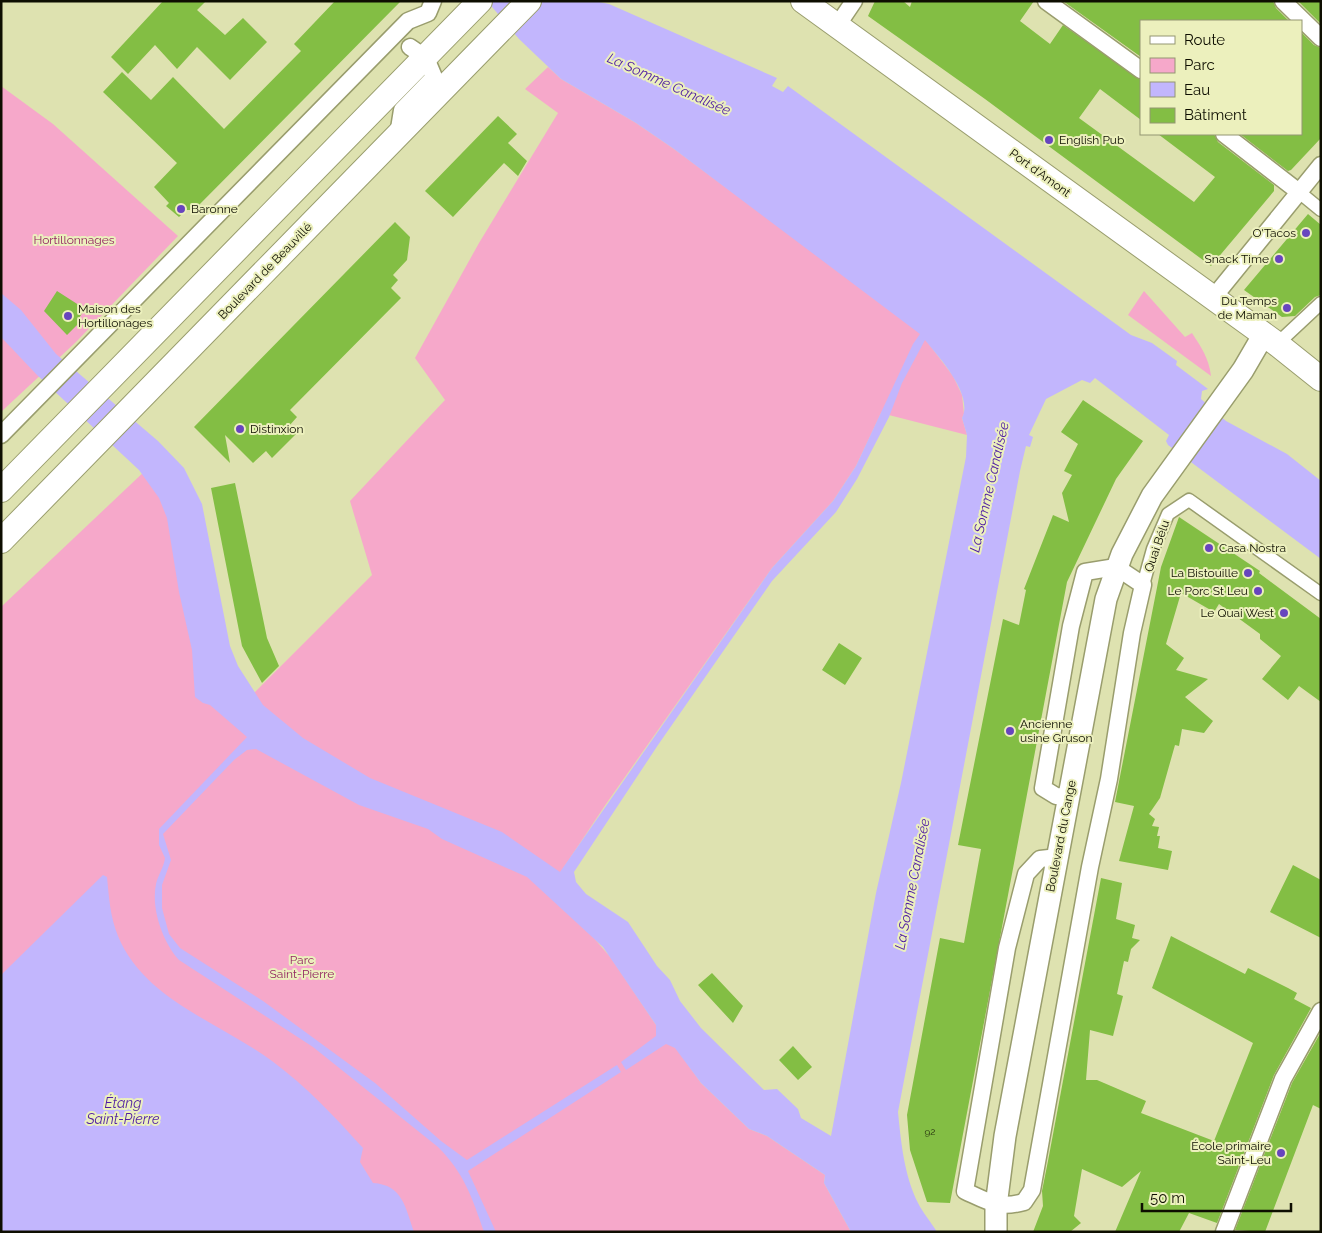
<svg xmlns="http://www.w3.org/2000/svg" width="1322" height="1233" viewBox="0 0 1322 1233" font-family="Raleway,sans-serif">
<rect width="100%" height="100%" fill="#dee2b0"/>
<path fill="#f6a8ca" d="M 548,67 L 561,79 L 636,123 L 674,149 L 919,331 L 953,376 L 962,395 L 964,414 L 962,418 L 967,435 L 881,413 L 856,466 L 833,501 L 772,568 L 606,804 L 562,870 L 587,930 L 611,958 L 656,1025 L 656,1036 L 676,1048 L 701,1083 L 749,1129 L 767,1136 L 825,1175 L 824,1183 L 851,1232 L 1,1232 L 1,607 L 147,469 L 173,502 L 235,712 L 372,575 L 350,501 L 445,400 L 415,358 L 479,243 L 558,113 L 525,89 Z
M 1,86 L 53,124 L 178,236 L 76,342 L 1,412 Z
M 1144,291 L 1185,337 L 1192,333 C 1201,347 1209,358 1211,376 L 1128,315 Z"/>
<path fill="#c2b6fd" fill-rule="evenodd" d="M 487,1 L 595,1 L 609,4 L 777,78 L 772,86 L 783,92 L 788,86 L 1131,335 L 1152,343 L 1177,361 L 1176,365 L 1208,389 L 1202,391 L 1201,399 L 1226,421 L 1287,454 L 1321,481 L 1321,559 L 1168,445 L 1166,441 L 1169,435 L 1095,378 L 1090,383 L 1082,380 L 1046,399 L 1029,435 L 1033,437 L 1030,447 L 1026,446 L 1020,471 L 898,1112 C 901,1142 904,1175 918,1203 C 923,1213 931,1222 937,1232 L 851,1232 L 824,1183 L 825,1175 L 767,1136 L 749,1129 L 701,1083 L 675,1048 L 666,1044 L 626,1070 L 621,1062 L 656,1036 L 656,1025 L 603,947 L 527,877 L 442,839 L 428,829 L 359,805 L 256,749 L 247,750 L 234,760 L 163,834 L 171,860 L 162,885 L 162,908 L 169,934 L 180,948 L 263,1001 L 375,1083 L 441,1141 L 467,1160 L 617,1065 L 621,1072 L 468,1171 L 496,1232 L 484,1232 C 472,1197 464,1173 438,1147 L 313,1047 L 179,960 C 162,941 151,908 156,884 C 158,875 164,867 165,858 L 159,845 L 159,829 L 247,737 L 210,705 L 203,703 L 195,697 L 192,650 L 179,592 L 167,518 L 159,498 L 139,470 L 37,375 L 1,337 L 1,293 L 21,310 L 56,354 L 158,441 L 184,468 L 202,504 L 230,646 L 238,666 L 263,705 L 303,738 L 370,778 L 502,832 L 560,872 L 772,568 L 833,501 L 856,466 L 913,344 L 920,334 L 674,149 L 636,123 L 561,79 L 519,39 ZM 925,340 C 938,356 974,395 962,418 L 967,435 L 966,457 L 901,783 L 876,893 L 831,1136 L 801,1118 L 798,1109 L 777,1089 L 764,1090 L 701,1028 L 680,1001 L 670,980 L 657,966 L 628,922 L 586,894 L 576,882 L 574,872 L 658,745 L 772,581 L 836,512 L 857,479 L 889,417 L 902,383 Z
M 103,875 L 107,877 C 109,897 110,917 118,936 C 144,1000 221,1023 272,1061 C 306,1086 335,1117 363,1148 L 360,1162 L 373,1183 C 403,1185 405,1207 414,1232 L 1,1232 L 1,975 Z"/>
<path fill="#83be44" d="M 163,1 L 206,1 L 197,10 L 225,35 L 243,18 L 267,42 L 230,80 L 197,47 L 177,69 L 155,45 L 128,74 L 111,57 Z
M 335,1 L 401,1 L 194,210 L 186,210 L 179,217 L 166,206 L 169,203 L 154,187 L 177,163 L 103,92 L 122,72 L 151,100 L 173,77 L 224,129 L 301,51 L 294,44 Z
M 875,1 L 903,1 L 910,7 L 912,1 L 1034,1 L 1020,21 L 1033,31 L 1050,44 L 1063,25 L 1141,80 L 1141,120 L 1100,89 L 1079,118 L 1194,202 L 1215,177 L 1158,134 L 1214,134 L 1218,142 L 1274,185 L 1274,191 L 1211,266 L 985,99 L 868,16 Z
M 1063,1 L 1273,1 L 1276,8 L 1289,21 L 1141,21 L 1141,57 Z
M 1298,1 L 1321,1 L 1321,24 Z
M 1301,32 L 1314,45 L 1321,48 L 1321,138 L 1291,170 L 1288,171 L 1240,134 L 1301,134 Z
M 498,116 L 517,134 L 508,143 L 527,161 L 518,176 L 504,163 L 453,217 L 425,191 Z
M 1308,214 L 1321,225 L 1321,295 L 1315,297 L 1295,316 L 1282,317 L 1244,290 Z
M 395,222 L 410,237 L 407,260 L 393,275 L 398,280 L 391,288 L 401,298 L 290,410 L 297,417 L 289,426 L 297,433 L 272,458 L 266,451 L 253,463 L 225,435 L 230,463 L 194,427 Z
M 57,291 L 85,309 L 77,321 L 79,323 L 67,335 L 44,311 Z
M 1083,400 L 1143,441 L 1116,479 L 1067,582 L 950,1203 L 927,1202 L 910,1150 L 907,1115 L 940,938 L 964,943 L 981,849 L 958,845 L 1003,619 L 1019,625 L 1026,590 L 1024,589 L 1053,515 L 1069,522 L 1062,493 L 1072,475 L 1064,471 L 1078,444 L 1061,432 Z
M 235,483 L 267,638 L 279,666 L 262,683 L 242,646 L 211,488 Z
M 1179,517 L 1260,571 L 1259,573 L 1321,619 L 1321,702 L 1299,686 L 1288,700 L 1262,679 L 1281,656 L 1260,639 L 1260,634 L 1219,604 L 1214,612 L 1181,593 L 1166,644 L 1184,658 L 1176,670 L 1208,679 L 1185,697 L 1213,721 L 1204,733 L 1182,729 L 1179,746 L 1175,745 L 1160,798 L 1149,814 L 1155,819 L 1152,826 L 1159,827 L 1157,836 L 1160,836 L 1158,848 L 1172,851 L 1168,870 L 1119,861 L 1134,806 L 1115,802 L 1161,567 Z
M 839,643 L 862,658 L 845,685 L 822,670 Z
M 1293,865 L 1321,880 L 1321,938 L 1270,912 Z
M 1101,878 L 1122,883 L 1116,919 L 1135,925 L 1132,938 L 1140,940 L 1131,949 L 1128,962 L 1124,961 L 1117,994 L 1123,996 L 1113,1036 L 1090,1030 L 1086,1080 L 1097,1080 L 1146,1101 L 1141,1113 L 1214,1141 L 1253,1043 L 1152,988 L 1171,936 L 1245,974 L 1248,968 L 1288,988 L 1297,993 L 1294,999 L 1311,1008 L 1274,1075 L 1217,1223 L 1189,1213 L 1179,1232 L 1115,1232 L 1141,1171 L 1122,1187 L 1082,1169 L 1074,1216 L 1081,1223 L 1070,1232 L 1033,1232 L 1043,1206 L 1042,1191 L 1048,1161 Z
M 712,973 L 743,1006 L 733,1023 L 698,985 Z
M 1321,1032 L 1321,1109 L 1313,1105 L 1265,1232 L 1235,1230 L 1292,1083 Z
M 793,1046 L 812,1067 L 798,1080 L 779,1060 Z"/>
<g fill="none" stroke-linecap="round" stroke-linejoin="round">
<defs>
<path id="pedestrian" d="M 1299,192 L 1321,210
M 1277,344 L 1321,303
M 1143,585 L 1153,549 L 1168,514 L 1189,500 L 1321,594"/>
<path id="minor" d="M 1046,1 L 1141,70
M 1283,1 L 1321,38
M 837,26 L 854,1
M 1224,134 L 1299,192
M 398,135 L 402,110 L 434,77 L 426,58 L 410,47
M 1213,298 L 1321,165
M 1,435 L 408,21 L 428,13 L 433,1
M 1058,857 L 1040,859 L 1026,874 L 1007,948 L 965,1191 C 989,1202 998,1209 1024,1202 L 1032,1190 L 1090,867 L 1109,779 L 1132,633 L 1143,585 L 1116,567 L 1085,572 L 1071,626 L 1043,788 L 1056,796 L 1069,797
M 1224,1232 L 1283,1079 L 1321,1011"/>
<path id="tertiary" d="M 996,1232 L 996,1206 L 1005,1136 L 1106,599 L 1122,554 L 1152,496 L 1243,370 L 1264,334"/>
<path id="secondary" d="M 803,1 L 1277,344 L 1321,379
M 1,490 L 480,1
M 1,541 L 529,1"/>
</defs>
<use href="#pedestrian" stroke="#999d6d" stroke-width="15"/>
<use href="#minor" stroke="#999d6d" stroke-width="19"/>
<use href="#tertiary" stroke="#999d6d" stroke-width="24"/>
<use href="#secondary" stroke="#999d6d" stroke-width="26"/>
<use href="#pedestrian" stroke="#fff" stroke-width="12"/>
<use href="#minor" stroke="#fff" stroke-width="16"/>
<use href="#tertiary" stroke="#fff" stroke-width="21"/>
<use href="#secondary" stroke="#fff" stroke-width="24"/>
</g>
<g fill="#6745be" stroke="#ecf0bd" stroke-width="2">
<circle cx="1049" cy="140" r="5"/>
<circle cx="181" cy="209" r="5"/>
<circle cx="1306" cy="233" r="5"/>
<circle cx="1279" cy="259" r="5"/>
<circle cx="1287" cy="308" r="5"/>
<circle cx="68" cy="316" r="5"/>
<circle cx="240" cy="429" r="5"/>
<circle cx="1209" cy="548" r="5"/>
<circle cx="1248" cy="573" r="5"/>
<circle cx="1258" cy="591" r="5"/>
<circle cx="1284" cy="613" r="5"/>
<circle cx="1010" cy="731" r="5"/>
<circle cx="1281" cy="1153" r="5"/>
</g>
<g text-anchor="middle" stroke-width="4" stroke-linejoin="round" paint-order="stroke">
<g font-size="10" fill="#2b3a12">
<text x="930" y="1135">92</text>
</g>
<g font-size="12" fill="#0e0e01" stroke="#ecf0bd" text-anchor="end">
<text x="1059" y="144" text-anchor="start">English Pub</text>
<text x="191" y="213" text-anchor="start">Baronne</text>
<text x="1296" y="237">O'Tacos</text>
<text x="1269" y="263">Snack Time</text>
<text x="1277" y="305">Du Temps<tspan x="1277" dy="14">de Maman</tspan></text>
<text x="78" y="313" text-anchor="start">Maison des<tspan x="78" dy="14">Hortillonages</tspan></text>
<text x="250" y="433" text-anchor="start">Distinxion</text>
<text x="1219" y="552" text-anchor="start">Casa Nostra</text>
<text x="1238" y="577">La Bistouille</text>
<text x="1248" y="595">Le Porc St Leu</text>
<text x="1274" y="617">Le Quai West</text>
<text x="1020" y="728" text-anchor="start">Ancienne<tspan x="1020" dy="14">usine Gruson</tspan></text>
<text x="1271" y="1150">École primaire<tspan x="1271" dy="14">Saint-Leu</tspan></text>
</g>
<g font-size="12" fill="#0e0e01" stroke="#ecf0bd">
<text transform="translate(1040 173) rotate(36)" y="4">Port d'Amont</text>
<text transform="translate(265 271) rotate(-46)" y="4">Boulevard de Beauvillé</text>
<text transform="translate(1157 546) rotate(-71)" y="4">Quai Bélu</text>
<text transform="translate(1061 836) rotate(-79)" y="4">Boulevard du Cange</text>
</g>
<g font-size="12" fill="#922461" stroke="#ecf0bd">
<text x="74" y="244">Hortillonnages</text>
<text x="302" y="964">Parc<tspan x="302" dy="14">Saint-Pierre</tspan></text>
</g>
<g font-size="14" font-style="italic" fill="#4e1ca3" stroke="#ecf0bd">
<text transform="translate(669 84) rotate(24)" y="5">La Somme Canalisée</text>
<text transform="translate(989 487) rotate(-77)" y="5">La Somme Canalisée</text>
<text transform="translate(912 884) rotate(-79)" y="5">La Somme Canalisée</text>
<text x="123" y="1108">Étang<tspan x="123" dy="16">Saint-Pierre</tspan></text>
</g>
</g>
<rect width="1322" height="1233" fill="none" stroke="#0e0e01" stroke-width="5"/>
<rect x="1140" y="20" width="162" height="115" fill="#ecf0bd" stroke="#939672"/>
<rect x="1150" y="36" width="25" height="8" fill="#ffffff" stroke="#939672"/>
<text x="1184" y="45" font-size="15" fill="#0e0e01">Route</text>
<rect x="1150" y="58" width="25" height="15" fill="#f6a8ca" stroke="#939672"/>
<text x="1184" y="70" font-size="15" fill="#0e0e01">Parc</text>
<rect x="1150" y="82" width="25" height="15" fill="#c2b6fd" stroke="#939672"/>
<text x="1184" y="95" font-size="15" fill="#0e0e01">Eau</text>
<rect x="1150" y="108" width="25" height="15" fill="#83be44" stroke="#939672"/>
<text x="1184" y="120" font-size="15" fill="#0e0e01">Bâtiment</text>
<path d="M1142 1203v8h149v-8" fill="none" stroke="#0e0e01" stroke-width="2.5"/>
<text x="1150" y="1203" font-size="15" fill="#0e0e01" stroke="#ecf0bd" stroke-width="4" paint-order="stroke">50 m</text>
</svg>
